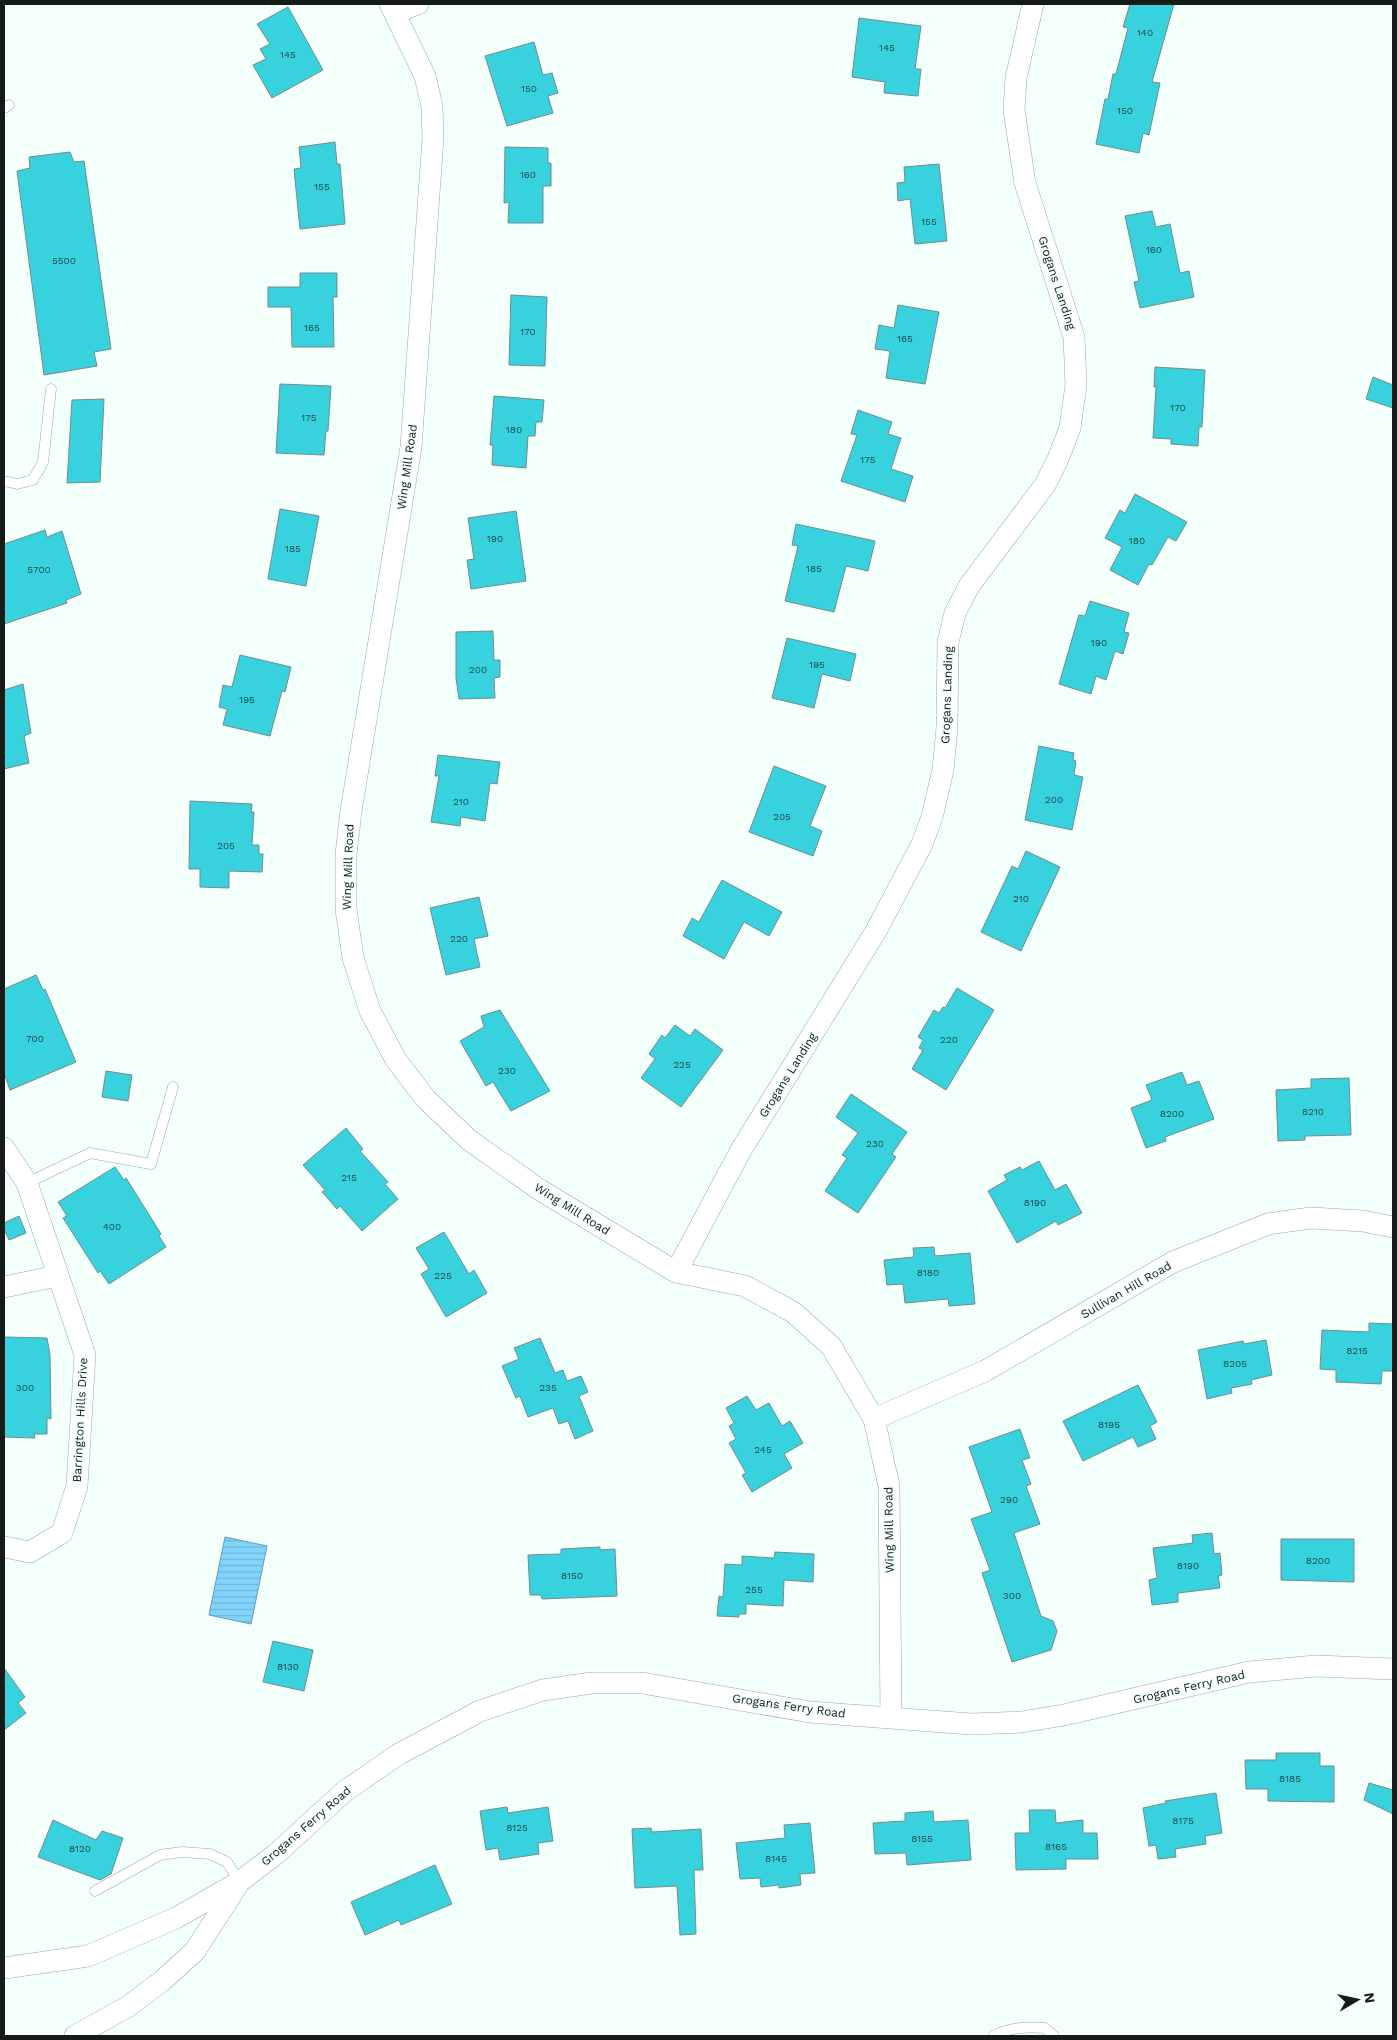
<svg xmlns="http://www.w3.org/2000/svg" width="1397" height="2040" viewBox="0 0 1397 2040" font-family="'Work Sans',sans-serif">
<defs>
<pattern id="water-rules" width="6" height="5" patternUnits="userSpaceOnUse" patternTransform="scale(1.25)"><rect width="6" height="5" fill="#82d4fd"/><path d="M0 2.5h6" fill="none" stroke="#6fb5d8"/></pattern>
</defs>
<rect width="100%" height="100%" fill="#f2fffa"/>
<path fill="url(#water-rules)" stroke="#619cb9" d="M 225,1537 L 267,1546 L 251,1624 L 209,1615 Z"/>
<path fill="#37d2dd" stroke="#768b8c" d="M 1130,4 L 1174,4 L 1152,82 L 1160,83 L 1149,135 L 1143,133 L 1139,153 L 1096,144 L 1105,99 L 1108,99 L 1113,74 L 1116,74 L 1128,28 L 1123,27 Z
M 288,7 L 323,70 L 272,98 L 253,65 L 266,59 L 260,49 L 270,44 L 257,24 Z
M 859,18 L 921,26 L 915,69 L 921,69 L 918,96 L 884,93 L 885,82 L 852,77 Z
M 534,42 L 543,75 L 552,73 L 558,93 L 548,96 L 553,113 L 507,126 L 485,56 Z
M 335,142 L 337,164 L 340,164 L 345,224 L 300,229 L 294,169 L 301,168 L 299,147 Z
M 505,147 L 548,148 L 548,163 L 551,163 L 551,186 L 543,186 L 543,223 L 508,223 L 509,202 L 504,203 Z
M 70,152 L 74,162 L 84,161 L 111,349 L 94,352 L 97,366 L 44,375 L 17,171 L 30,168 L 29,157 Z
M 939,164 L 947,241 L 915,244 L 910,199 L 898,201 L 897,183 L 905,182 L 904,167 Z
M 1152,211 L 1156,227 L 1170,224 L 1180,273 L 1189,271 L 1194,297 L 1140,308 L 1134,282 L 1139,281 L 1125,216 Z
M 300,273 L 337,273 L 337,297 L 333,297 L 334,347 L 292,347 L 291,307 L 268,307 L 268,287 L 300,287 Z
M 511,295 L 547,297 L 545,366 L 509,365 Z
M 898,305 L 939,312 L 925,384 L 886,378 L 890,351 L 875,349 L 879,325 L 894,328 Z
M 1155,367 L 1205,370 L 1202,427 L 1199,427 L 1198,446 L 1171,444 L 1171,439 L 1153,438 L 1156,387 L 1154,387 Z
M 1373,377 L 1393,385 L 1393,408 L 1366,399 Z
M 280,384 L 331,386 L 328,431 L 326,431 L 324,455 L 276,453 Z
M 494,396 L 544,400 L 542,422 L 536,422 L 535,436 L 528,436 L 526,468 L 492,465 L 493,445 L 490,445 Z
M 104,399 L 100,482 L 67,483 L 72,400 Z
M 858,410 L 892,422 L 888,434 L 901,438 L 891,469 L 913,476 L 905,502 L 841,481 L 857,435 L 851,434 Z
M 1135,494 L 1187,522 L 1176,541 L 1168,537 L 1152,565 L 1149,564 L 1138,585 L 1110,570 L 1122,547 L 1105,538 L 1120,510 L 1125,513 Z
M 280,509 L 319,516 L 306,586 L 268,579 Z
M 516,511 L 526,581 L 471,589 L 467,560 L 474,559 L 468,518 Z
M 796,524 L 875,541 L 868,571 L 846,566 L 834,612 L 785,601 L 798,546 L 792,545 Z
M 45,530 L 47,537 L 62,531 L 81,594 L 66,600 L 67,603 L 4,624 L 4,544 Z
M 1090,601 L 1129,613 L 1124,632 L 1129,633 L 1123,654 L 1115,651 L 1106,680 L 1096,676 L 1091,694 L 1059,684 L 1079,615 L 1085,616 Z
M 493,631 L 494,660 L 500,660 L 500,677 L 494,678 L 495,698 L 459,699 L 456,678 L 456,632 Z
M 787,638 L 856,654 L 850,681 L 822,674 L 814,708 L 772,698 Z
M 240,655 L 291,667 L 285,692 L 282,691 L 270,736 L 223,725 L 227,709 L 219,707 L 223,685 L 232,687 Z
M 23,684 L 31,733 L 24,736 L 29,763 L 4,769 L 4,690 Z
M 1039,746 L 1074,753 L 1073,760 L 1076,761 L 1074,775 L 1083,777 L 1072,830 L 1025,820 Z
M 438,755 L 500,762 L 497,784 L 490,783 L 485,821 L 461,817 L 460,826 L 431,822 L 439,776 L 435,776 Z
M 774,766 L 826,786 L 810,826 L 822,831 L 813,856 L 749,832 Z
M 190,801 L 252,804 L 251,812 L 254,812 L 252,845 L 259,845 L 259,854 L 263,854 L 262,872 L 229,871 L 229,888 L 200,887 L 200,869 L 189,869 Z
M 1026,851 L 1060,867 L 1021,951 L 981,932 L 1012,866 L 1018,869 Z
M 722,880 L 782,912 L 769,936 L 744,922 L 724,959 L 683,936 L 692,918 L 699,922 Z
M 479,897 L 488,936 L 474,939 L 480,967 L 446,975 L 430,908 Z
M 36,975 L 43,990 L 45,989 L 76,1062 L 10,1090 L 4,1073 L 4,989 Z
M 957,988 L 994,1010 L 946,1090 L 912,1069 L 923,1050 L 919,1048 L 923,1040 L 918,1037 L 934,1010 L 939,1013 L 943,1007 L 945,1008 Z
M 500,1010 L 550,1091 L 511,1111 L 493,1082 L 486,1086 L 460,1041 L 484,1027 L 481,1016 Z
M 675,1025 L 690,1036 L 695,1029 L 723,1050 L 681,1107 L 641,1078 L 655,1059 L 649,1054 L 662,1035 L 665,1038 Z
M 106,1071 L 132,1075 L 128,1101 L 102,1097 Z
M 1182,1072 L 1187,1085 L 1199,1081 L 1214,1119 L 1165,1137 L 1166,1141 L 1146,1148 L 1131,1108 L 1152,1100 L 1146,1085 Z
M 1349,1078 L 1351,1135 L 1305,1136 L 1305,1140 L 1278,1141 L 1276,1090 L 1311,1088 L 1311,1079 Z
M 851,1094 L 907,1132 L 892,1154 L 896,1157 L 858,1213 L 825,1191 L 847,1158 L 842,1155 L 858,1133 L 836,1117 Z
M 346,1128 L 363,1149 L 360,1151 L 388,1182 L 385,1184 L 398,1199 L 362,1231 L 340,1206 L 337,1209 L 322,1192 L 325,1190 L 303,1165 Z
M 1039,1161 L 1055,1190 L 1066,1184 L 1082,1213 L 1058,1225 L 1056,1221 L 1017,1243 L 988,1191 L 1007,1180 L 1004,1175 L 1020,1167 L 1022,1170 Z
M 115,1167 L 124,1180 L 126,1178 L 148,1213 L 161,1234 L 159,1236 L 166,1247 L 109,1284 L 100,1271 L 98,1273 L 63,1218 L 67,1216 L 58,1202 Z
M 19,1216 L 26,1233 L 9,1240 L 4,1229 L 4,1223 Z
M 444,1232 L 469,1274 L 474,1270 L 487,1293 L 446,1317 L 421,1274 L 429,1269 L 416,1248 Z
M 934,1247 L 935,1256 L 970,1253 L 975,1304 L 949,1306 L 948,1299 L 905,1303 L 903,1284 L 887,1285 L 884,1260 L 914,1257 L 913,1248 Z
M 1369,1323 L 1393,1324 L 1393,1371 L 1382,1371 L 1381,1384 L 1336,1382 L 1336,1370 L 1320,1369 L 1322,1330 L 1369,1332 Z
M 4,1337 L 47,1338 L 50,1355 L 51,1419 L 47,1418 L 47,1434 L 34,1434 L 35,1438 L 4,1437 Z
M 540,1338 L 555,1373 L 563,1370 L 567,1381 L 581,1376 L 588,1392 L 579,1396 L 593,1431 L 575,1439 L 568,1421 L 559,1424 L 553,1408 L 528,1417 L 520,1396 L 516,1398 L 502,1366 L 519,1359 L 514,1348 Z
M 1266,1340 L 1272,1375 L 1251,1380 L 1252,1384 L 1231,1388 L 1232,1393 L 1207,1399 L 1198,1350 L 1243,1341 L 1244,1344 Z
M 1138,1385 L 1157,1422 L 1150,1426 L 1156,1439 L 1138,1447 L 1133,1437 L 1083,1461 L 1063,1421 Z
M 747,1396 L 756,1410 L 769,1403 L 782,1426 L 790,1421 L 803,1443 L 784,1454 L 792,1468 L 752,1492 L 742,1475 L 746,1473 L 729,1443 L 736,1439 L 729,1426 L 734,1423 L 726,1408 Z
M 1020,1429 L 1030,1458 L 1022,1460 L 1031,1484 L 1026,1486 L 1040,1524 L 1014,1533 L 1041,1616 L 1053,1621 L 1057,1631 L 1051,1650 L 1012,1662 L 982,1573 L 990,1570 L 971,1519 L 992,1512 L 969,1447 Z
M 1212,1533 L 1214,1554 L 1220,1553 L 1222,1575 L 1218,1576 L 1220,1588 L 1178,1593 L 1178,1602 L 1152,1605 L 1149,1580 L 1157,1578 L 1153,1548 L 1193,1543 L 1192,1535 Z
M 1281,1539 L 1354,1539 L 1354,1582 L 1281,1580 Z
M 600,1547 L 600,1550 L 615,1549 L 617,1596 L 542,1599 L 541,1595 L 530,1595 L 528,1555 L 561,1554 L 561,1549 Z
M 775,1552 L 814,1554 L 813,1582 L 784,1580 L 783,1606 L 746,1604 L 746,1614 L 739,1614 L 739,1617 L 717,1616 L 719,1596 L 723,1597 L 725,1564 L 742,1565 L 742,1556 L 774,1558 Z
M 273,1641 L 313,1650 L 304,1691 L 263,1682 Z
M 4,1668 L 25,1697 L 18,1703 L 26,1713 L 4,1730 Z
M 1276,1753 L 1320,1753 L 1320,1766 L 1334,1766 L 1334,1802 L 1268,1801 L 1268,1789 L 1246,1789 L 1245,1760 L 1276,1760 Z
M 1369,1783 L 1393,1790 L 1393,1814 L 1364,1800 Z
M 1216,1793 L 1222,1833 L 1205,1836 L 1206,1844 L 1175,1849 L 1176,1857 L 1158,1859 L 1156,1845 L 1149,1846 L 1143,1808 L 1166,1803 L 1165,1801 Z
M 507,1807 L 508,1813 L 548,1807 L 553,1841 L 538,1843 L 539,1854 L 500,1860 L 498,1848 L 486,1850 L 480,1811 Z
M 1029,1810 L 1055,1810 L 1056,1823 L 1083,1820 L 1083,1833 L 1097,1833 L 1098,1859 L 1066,1859 L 1066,1869 L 1016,1870 L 1015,1833 L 1030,1833 Z
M 933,1811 L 934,1822 L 968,1820 L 971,1860 L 907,1865 L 906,1853 L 875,1854 L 873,1823 L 905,1821 L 905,1813 Z
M 53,1820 L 96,1840 L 102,1831 L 123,1838 L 111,1874 L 100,1880 L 38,1857 Z
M 810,1823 L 815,1873 L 800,1874 L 801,1885 L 779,1888 L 779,1885 L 761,1887 L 760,1878 L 740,1879 L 736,1843 L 785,1838 L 784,1825 Z
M 651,1828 L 652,1832 L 701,1829 L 703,1870 L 694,1870 L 696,1934 L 680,1935 L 677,1886 L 635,1888 L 632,1829 Z
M 435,1865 L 452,1904 L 401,1925 L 399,1920 L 365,1935 L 351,1902 Z"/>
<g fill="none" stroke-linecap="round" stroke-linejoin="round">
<defs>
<path id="service" d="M 4,108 L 9,105
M 4,481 L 17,484 L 33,480 L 43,462 L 51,389
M 27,1183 L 90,1153 L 151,1164 L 173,1087
M 95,1891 L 160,1855 L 182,1852 L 210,1854 L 227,1862 L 239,1882
M 993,2036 C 1010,2027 1026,2027 1045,2028 L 1054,2036"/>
<path id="minor" d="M 390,4 L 425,76 L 432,106 L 433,138 L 411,447 L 351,811 L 346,854 L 346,909 L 353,958 L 370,1011 L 396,1060 L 426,1099 L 469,1140 L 540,1190 L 676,1272 L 745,1286 L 793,1312 L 831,1346 L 874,1419 L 889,1486 L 891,1718
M 396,12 L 418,4
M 4,1148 L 27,1183 L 85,1355 L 77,1486 L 62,1533 L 30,1552 L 4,1547
M 676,1272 L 741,1150 L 876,931 L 922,844 L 932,817 L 943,770 L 947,727 L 948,642 L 955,613 L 969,586 L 1045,485 L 1058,459 L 1070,428 L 1076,385 L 1074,337 L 1025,183 L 1014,110 L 1016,78 L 1033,4
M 4,1287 L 57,1276
M 874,1419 L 985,1371 L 1173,1262 L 1268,1224 L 1311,1218 L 1363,1221 L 1393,1227
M 4,1968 L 88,1956 L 176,1918 L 239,1882 L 276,1854 L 345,1791 L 399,1754 L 480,1711 L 543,1690 L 592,1683 L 642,1683 L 810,1712 L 971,1724 L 1022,1722 L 1064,1715 L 1249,1672 L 1316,1666 L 1393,1669
M 75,2036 L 127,2007 L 162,1981 L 195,1951 L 238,1884"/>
</defs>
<use href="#service" stroke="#96aaa3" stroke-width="11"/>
<use href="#minor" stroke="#96aaa3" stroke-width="22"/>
<use href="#service" stroke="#fff" stroke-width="10"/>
<use href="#minor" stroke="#fff" stroke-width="21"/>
</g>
<g text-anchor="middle" stroke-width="4" stroke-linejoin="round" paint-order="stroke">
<g font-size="10" fill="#1d494a">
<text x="1145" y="36">140</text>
<text x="887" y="51">145</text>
<text x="288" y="58">145</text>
<text x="529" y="92">150</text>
<text x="1125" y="114">150</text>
<text x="528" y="178">160</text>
<text x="322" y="190">155</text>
<text x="929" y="225">155</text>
<text x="1154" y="253">160</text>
<text x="64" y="264">5500</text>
<text x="312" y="331">165</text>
<text x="528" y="335">170</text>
<text x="905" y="342">165</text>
<text x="1178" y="411">170</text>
<text x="309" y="421">175</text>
<text x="514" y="433">180</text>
<text x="868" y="463">175</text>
<text x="495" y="542">190</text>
<text x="1137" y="544">180</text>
<text x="293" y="552">185</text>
<text x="814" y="572">185</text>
<text x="39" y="573">5700</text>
<text x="1099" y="646">190</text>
<text x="817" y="668">195</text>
<text x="478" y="673">200</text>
<text x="247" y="703">195</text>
<text x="1054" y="803">200</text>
<text x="461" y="805">210</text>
<text x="782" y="820">205</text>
<text x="226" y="849">205</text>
<text x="1021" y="902">210</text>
<text x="459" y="942">220</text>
<text x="35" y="1042">700</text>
<text x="949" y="1043">220</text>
<text x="682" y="1068">225</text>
<text x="507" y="1074">230</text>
<text x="1313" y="1115">8210</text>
<text x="1172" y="1117">8200</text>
<text x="875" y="1147">230</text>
<text x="349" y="1181">215</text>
<text x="1035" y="1206">8190</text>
<text x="112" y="1230">400</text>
<text x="928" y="1276">8180</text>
<text x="443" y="1279">225</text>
<text x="1357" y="1354">8215</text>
<text x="1235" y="1367">8205</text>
<text x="25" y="1391">300</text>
<text x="548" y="1391">235</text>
<text x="1109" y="1428">8195</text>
<text x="763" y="1453">245</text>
<text x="1009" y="1503">290</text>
<text x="1318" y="1564">8200</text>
<text x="1188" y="1569">8190</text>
<text x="572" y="1579">8150</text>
<text x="754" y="1593">255</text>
<text x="1012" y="1599">300</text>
<text x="288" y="1670">8130</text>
<text x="1290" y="1782">8185</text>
<text x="1183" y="1824">8175</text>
<text x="517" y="1831">8125</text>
<text x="922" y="1842">8155</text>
<text x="1056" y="1850">8165</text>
<text x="80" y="1852">8120</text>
<text x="776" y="1862">8145</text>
</g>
<g font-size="12" fill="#141b19" stroke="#f2fffa">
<text transform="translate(1057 283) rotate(72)" y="4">Grogans Landing</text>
<text transform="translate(407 467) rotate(-82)" y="4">Wing Mill Road</text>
<text transform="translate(947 695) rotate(-88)" y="4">Grogans Landing</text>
<text transform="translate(348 867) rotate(-88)" y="4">Wing Mill Road</text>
<text transform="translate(788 1075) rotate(-58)" y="4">Grogans Landing</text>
<text transform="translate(572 1209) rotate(32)" y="4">Wing Mill Road</text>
<text transform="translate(1126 1290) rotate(-30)" y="4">Sullivan Hill Road</text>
<text transform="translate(80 1420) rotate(-87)" y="4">Barrington Hills Drive</text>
<text transform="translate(889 1530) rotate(-91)" y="4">Wing Mill Road</text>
<text transform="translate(1189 1687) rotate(-13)" y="4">Grogans Ferry Road</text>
<text transform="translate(789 1706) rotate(8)" y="4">Grogans Ferry Road</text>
<text transform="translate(306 1826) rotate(-41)" y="4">Grogans Ferry Road</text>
</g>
</g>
<rect width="1397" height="2040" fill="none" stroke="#141b19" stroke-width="10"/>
<g transform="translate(1357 2000) rotate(81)" stroke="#f2fffa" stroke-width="4" paint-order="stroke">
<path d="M0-4L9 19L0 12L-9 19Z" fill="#141b19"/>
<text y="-8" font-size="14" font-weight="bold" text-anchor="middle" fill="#141b19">N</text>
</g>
</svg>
